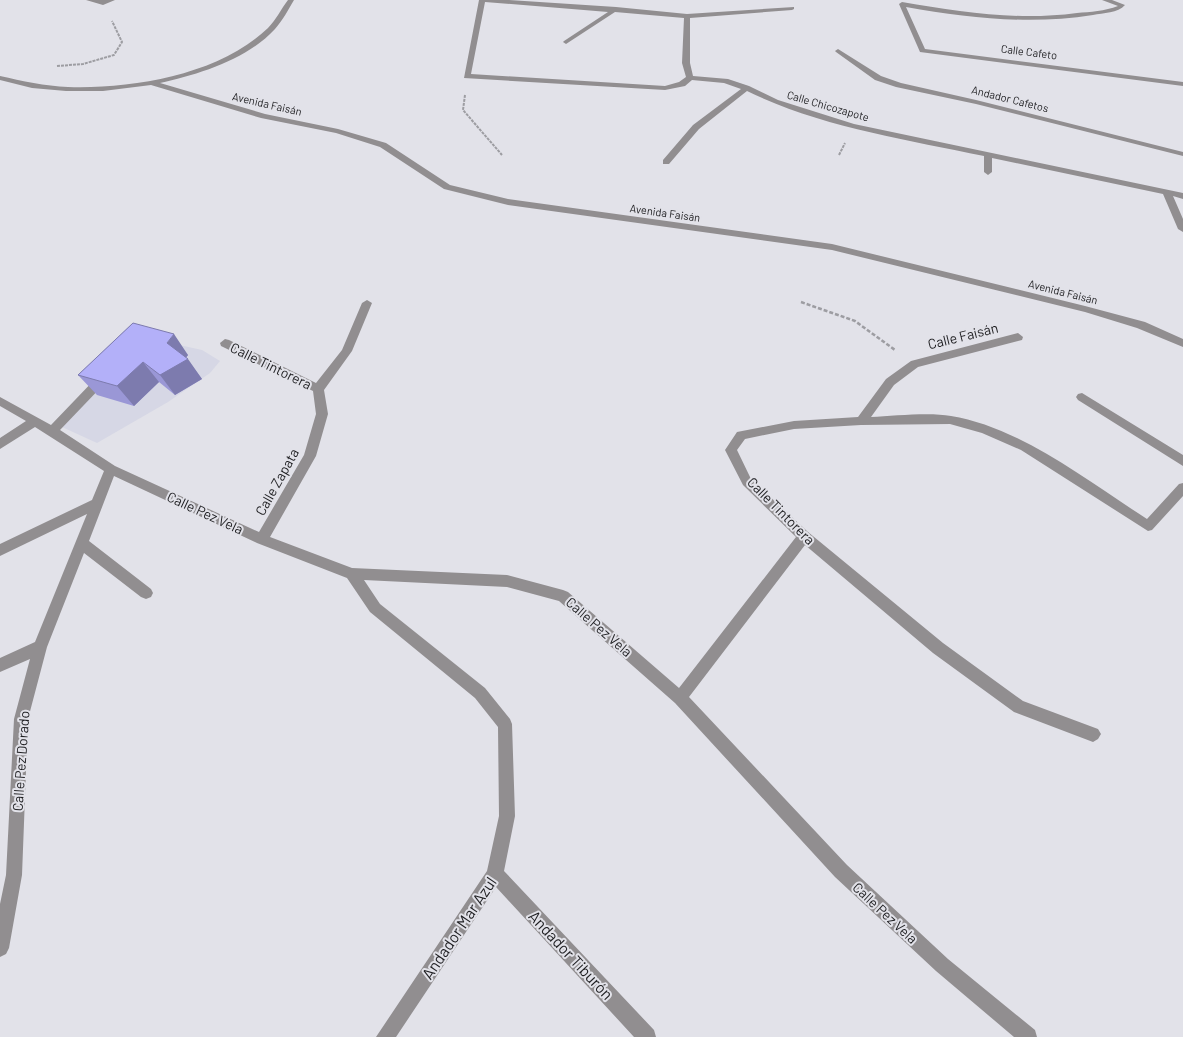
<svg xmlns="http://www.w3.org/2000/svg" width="1183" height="1037" viewBox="0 0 1183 1037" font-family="Barlow,sans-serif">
<rect width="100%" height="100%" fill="#e2e2e9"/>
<path fill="#d6d7e5" d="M 152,339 L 202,350 L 220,361 L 210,373 L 168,402 L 97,443 L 62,427 L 147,340 Z"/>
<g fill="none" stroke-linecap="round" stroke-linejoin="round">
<path stroke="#9d9da2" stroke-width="2" stroke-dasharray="3 1" stroke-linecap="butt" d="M 57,66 L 83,64 L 114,55 L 122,42 L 112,21
M 465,95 L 463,110 L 502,155
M 839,155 L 845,143"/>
<path stroke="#9d9da2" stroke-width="2.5" stroke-dasharray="4 2" stroke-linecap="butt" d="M 801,302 L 855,321 L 895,350"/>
<path fill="#918e90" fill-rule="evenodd" d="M 86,0 L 115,0 L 103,5 Z
M 288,0 L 294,0 C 288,10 283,20 275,29 C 248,59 198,75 160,83 L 265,114 L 338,129 L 386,143 L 450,185 L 508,199 L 832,244 L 1085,306 L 1145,322 L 1183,339 L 1183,347 L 1137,328 L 1085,312 L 832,250 L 508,205 L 444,189 L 380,147 L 336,133 L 261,118 L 151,85 L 103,91 L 66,91 L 32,88 L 0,80 L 0,76 C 22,81 45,86 68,87 C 133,89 219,75 268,28 C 276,20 281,9 288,0 Z
M 479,0 L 509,0 L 616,7 L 687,14 L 794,7 L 794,9 L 792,10 L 690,18 L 690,63 L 693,76 L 728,79 L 749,86 L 778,100 L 854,124 L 1183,193 L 1183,199 L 1173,196 L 1183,219 L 1183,232 L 1178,229 L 1163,194 L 992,158 L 992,172 L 988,175 L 984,172 L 984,156 C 904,139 821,127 747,91 L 699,129 L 669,164 L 663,164 L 663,160 L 693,125 L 741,89 L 724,83 L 692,80 L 685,86 L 665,90 L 464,78 ZM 485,2 L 608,12 L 564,41 L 563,42 L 566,44 L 615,12 L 684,18 L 682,63 L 686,77 L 679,82 L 665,86 L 471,74 Z
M 1102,0 L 1112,0 L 1125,5 C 1118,13 1103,13 1093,15 C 1030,25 969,18 906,7 L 925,49 L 1183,82 L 1183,86 L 920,52 L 899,4 L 902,2 C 960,12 1017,21 1077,13 C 1090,12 1105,11 1118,6 Z
M 838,49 L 881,76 L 901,83 L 976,100 L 1183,152 L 1183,156 L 976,104 L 896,87 L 875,80 L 836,52 L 835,51 Z
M 367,300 L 372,303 L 352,351 L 324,390 L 328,414 L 316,456 L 270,537 L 352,568 L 507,575 L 563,590 L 568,592 L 679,688 L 796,537 L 743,485 L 725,450 L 737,432 L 794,421 L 858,417 L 886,379 L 911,361 L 1018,333 L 1023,337 L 1022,340 L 918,367 L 894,385 L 871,417 C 894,416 929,412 951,416 C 1020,427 1089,482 1147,519 L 1179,484 L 1183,483 L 1183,496 L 1152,530 L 1148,531 L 1021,450 L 982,433 L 950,424 L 861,425 L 794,429 L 745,439 L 737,450 L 751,479 L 808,532 L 943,643 L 1023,701 L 1098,729 L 1101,734 L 1098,739 L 1093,742 L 1014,712 L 933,653 L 805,545 L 689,697 L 847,865 L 948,959 L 1035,1030 L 1037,1037 L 1014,1037 L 936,971 L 835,877 L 675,703 L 559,601 L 507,587 L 364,580 L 380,604 L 485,688 L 510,719 L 512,724 L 515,816 L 504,871 L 654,1030 L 656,1037 L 634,1037 L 496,887 L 396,1037 L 376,1037 L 487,871 L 499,816 L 498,727 L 475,698 L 370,612 L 347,578 L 257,543 L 114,476 L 89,541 L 151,589 L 153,593 L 151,597 L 146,599 L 141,597 L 84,553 L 47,647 L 28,719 L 22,875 L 9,948 L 6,954 L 0,957 L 0,904 L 6,875 L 14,719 L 30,659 L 0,672 L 0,658 L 35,642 L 87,514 L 0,556 L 0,544 L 92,500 L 104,471 L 35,427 L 0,449 L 0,438 L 26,421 L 0,406 L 0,397 L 51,425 L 98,376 L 106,376 L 107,379 L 106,382 L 60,430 L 115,466 L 259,532 L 304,455 L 316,414 L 313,391 L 221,346 L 220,343 L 225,339 L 229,340 L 316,383 L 342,350 L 362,303 Z
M 1082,393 L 1183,455 L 1183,466 L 1078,400 L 1076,397 L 1078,394 Z"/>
</g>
<path fill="#9a97d6" d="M 133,323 L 188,355 L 186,358 L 202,379 L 175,395 L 159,382 L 134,406 L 97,395 L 78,375 Z"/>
<path fill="#7d7bae" d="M 174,334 L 188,355 L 183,361 L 188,359 L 202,379 L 175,395 L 160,375 L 167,343 Z
M 143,362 L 159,382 L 134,406 L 117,386 Z"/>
<path fill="#b3b0f9" stroke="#7d7bae" d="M 133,323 L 174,334 L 167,343 L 188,359 L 160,375 L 143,362 L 117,386 L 78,375 Z"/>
<g text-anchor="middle" stroke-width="4" stroke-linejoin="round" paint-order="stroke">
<g font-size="11" fill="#1e1e21" stroke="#e2e2e9">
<text transform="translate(1029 52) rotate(7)" y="4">Calle Cafeto</text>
<text transform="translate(1010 99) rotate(14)" y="4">Andador Cafetos</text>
<text transform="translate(267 104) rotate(13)" y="4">Avenida Faisán</text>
<text transform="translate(828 106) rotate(16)" y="4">Calle Chicozapote</text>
<text transform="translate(665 213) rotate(8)" y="4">Avenida Faisán</text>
<text transform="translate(1063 292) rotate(14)" y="4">Avenida Faisán</text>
</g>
<g font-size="14" fill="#1e1e21" stroke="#e2e2e9">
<text transform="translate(963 336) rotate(-14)" y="5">Calle Faisán</text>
<text transform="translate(271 366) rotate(26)" y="5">Calle Tintorera</text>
<text transform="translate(277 482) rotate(-61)" y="5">Calle Zapata</text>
<text transform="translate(781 511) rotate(45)" y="5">Calle Tintorera</text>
<text transform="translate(205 513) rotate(25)" y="5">Calle Pez Vela</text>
<text transform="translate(599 627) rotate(41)" y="5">Calle Pez Vela</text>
<text transform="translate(21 761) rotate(-86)" y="5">Calle Pez Dorado</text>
<text transform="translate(885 913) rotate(43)" y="5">Calle Pez Vela</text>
</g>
<g font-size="16" fill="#1e1e21" stroke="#e2e2e9">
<text transform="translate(459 928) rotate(-56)" y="6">Andador Mar Azul</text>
<text transform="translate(571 955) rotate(47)" y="6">Andador Tiburón</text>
</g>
</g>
</svg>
